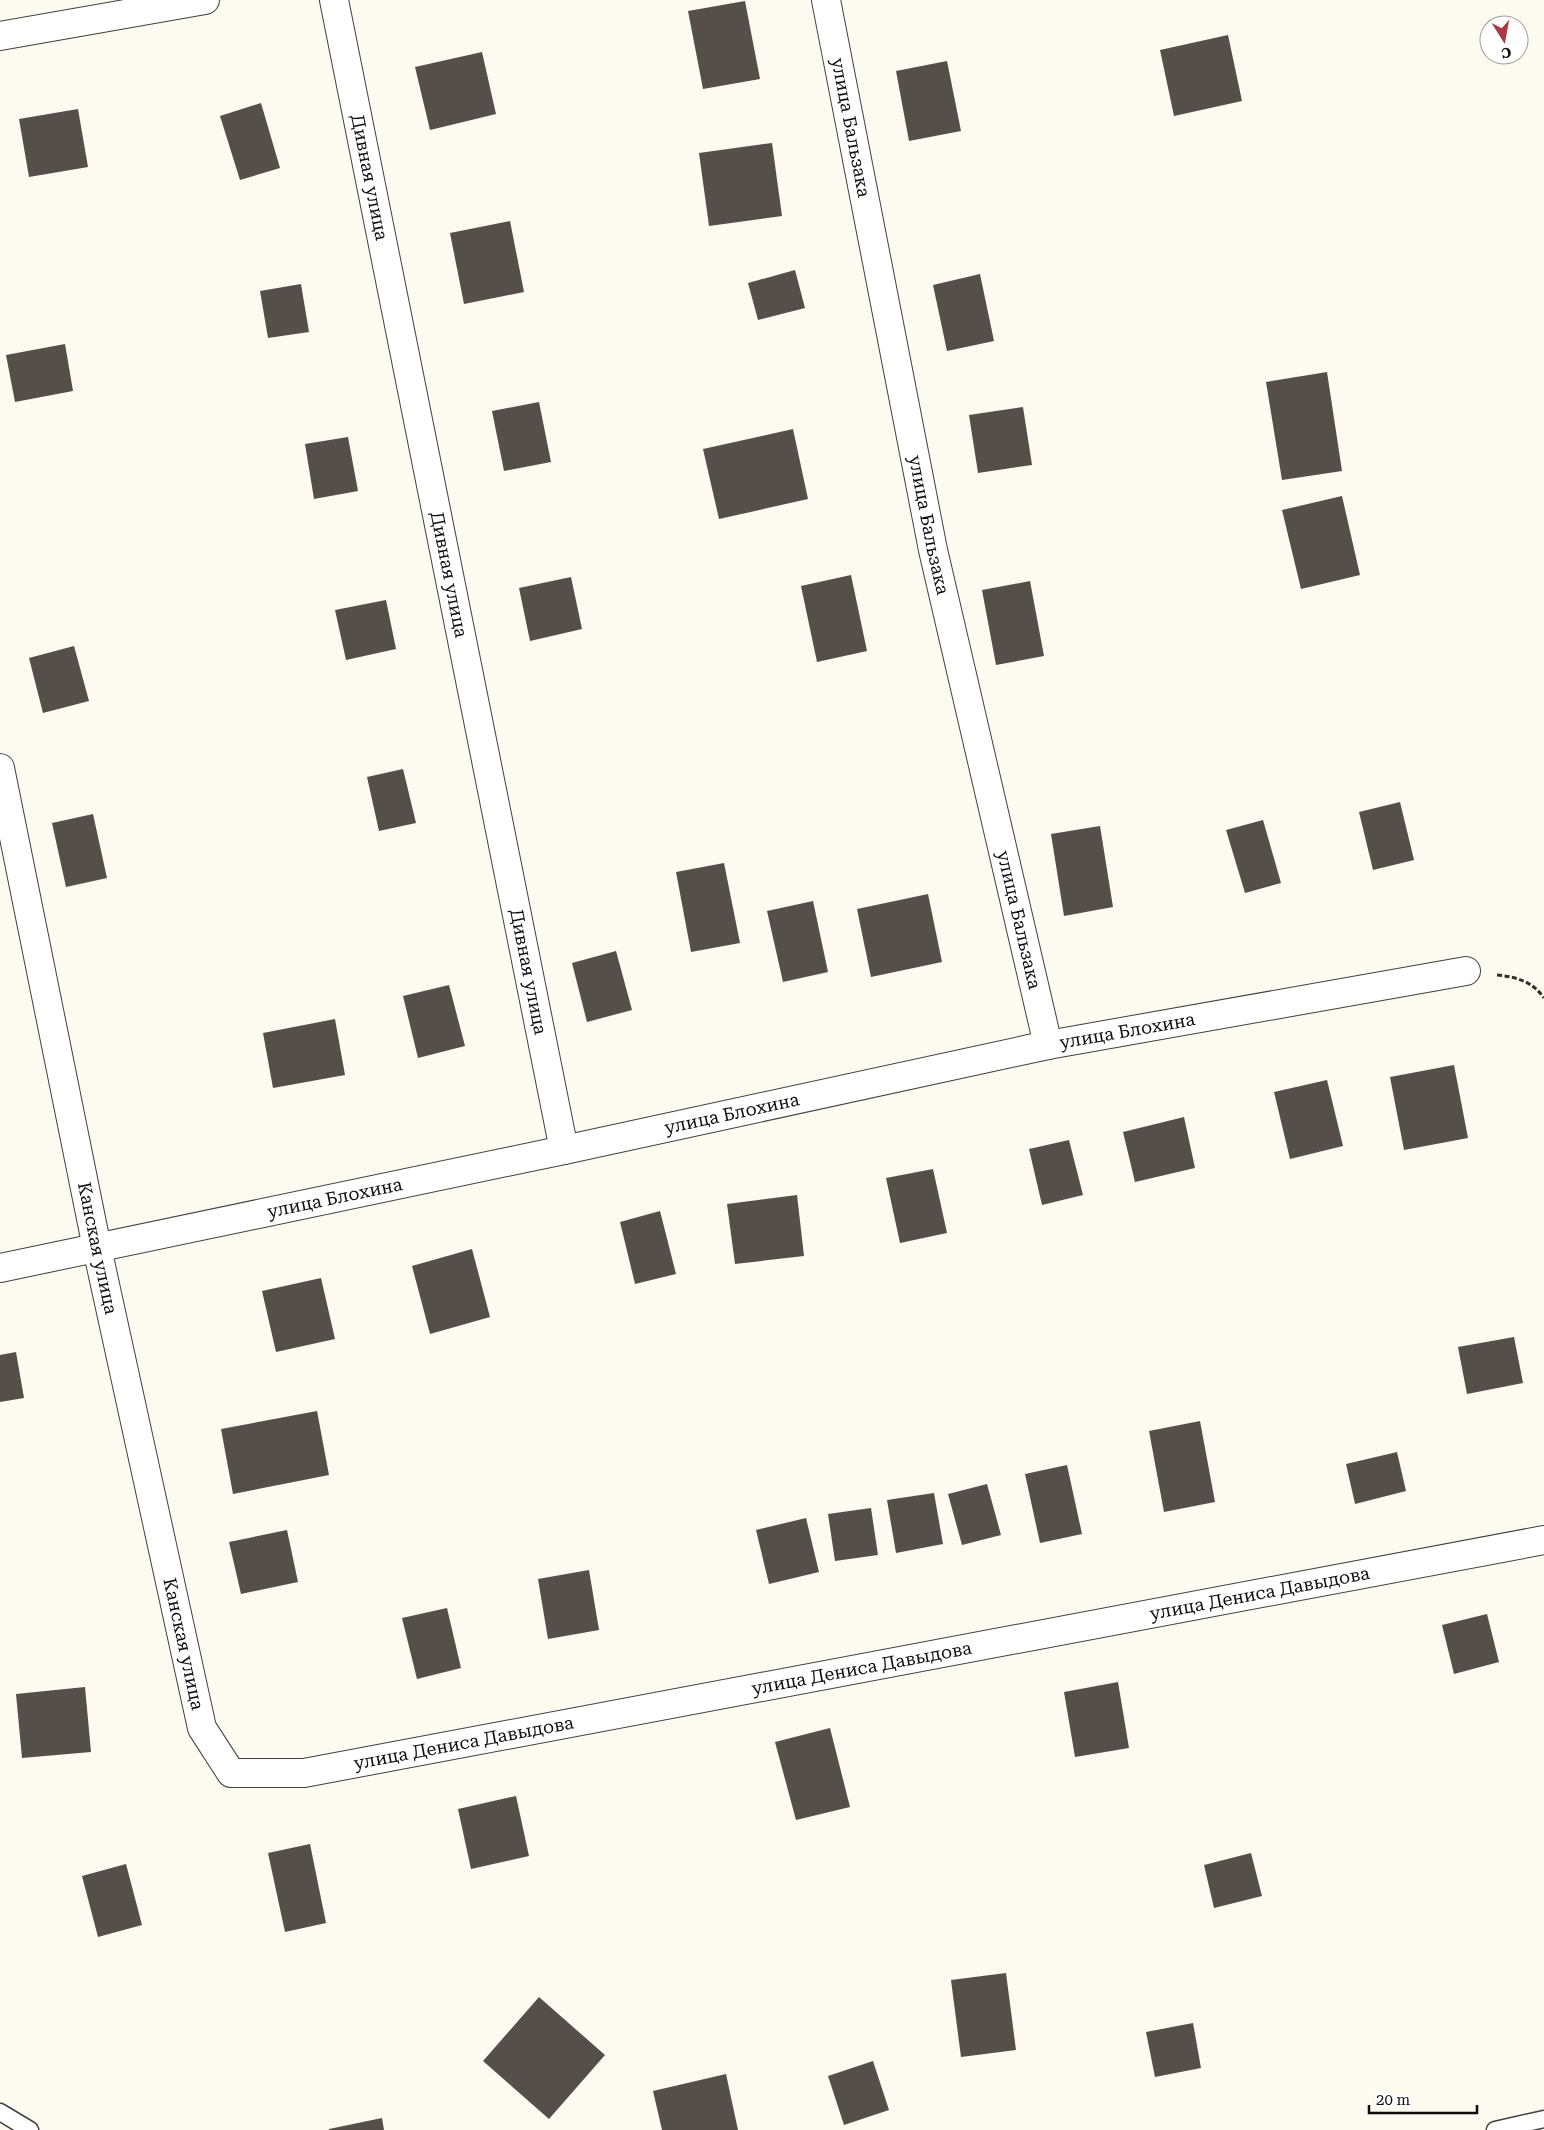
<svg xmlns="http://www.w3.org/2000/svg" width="1544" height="2130" viewBox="0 0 1544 2130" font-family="'Roboto Serif',serif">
<rect width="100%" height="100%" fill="#fdfaf0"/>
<path fill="#554e4b" d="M 745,1 L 760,79 L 703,89 L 688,11 Z
M 1228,35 L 1242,101 L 1174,116 L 1160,50 Z
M 482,52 L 496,114 L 430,130 L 415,67 Z
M 947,61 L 961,131 L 909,141 L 896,71 Z
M 261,103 L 280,168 L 240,180 L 220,116 Z
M 78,109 L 88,167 L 29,177 L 19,119 Z
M 772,143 L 782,216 L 709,226 L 699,153 Z
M 510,221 L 524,292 L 464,304 L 450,233 Z
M 795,270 L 805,308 L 758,320 L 748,283 Z
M 980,274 L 994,341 L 947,351 L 933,285 Z
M 301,284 L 309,332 L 268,338 L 260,291 Z
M 65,344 L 73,391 L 15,402 L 6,355 Z
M 1327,372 L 1342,471 L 1282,480 L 1266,382 Z
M 539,402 L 551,462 L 504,471 L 492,411 Z
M 1023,407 L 1032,465 L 978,473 L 969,415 Z
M 793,429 L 808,499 L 719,519 L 703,449 Z
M 348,437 L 358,491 L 314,499 L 305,444 Z
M 1342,496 L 1360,575 L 1301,589 L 1282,510 Z
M 851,575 L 867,651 L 817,662 L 801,586 Z
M 571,577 L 582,629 L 530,641 L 519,588 Z
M 1030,581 L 1044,656 L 996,665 L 982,590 Z
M 386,600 L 396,649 L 346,660 L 335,610 Z
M 74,646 L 89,701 L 43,713 L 29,658 Z
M 403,769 L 416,823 L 379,831 L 367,777 Z
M 1400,802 L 1414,860 L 1373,870 L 1359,812 Z
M 93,814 L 107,878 L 66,887 L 52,823 Z
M 1263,820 L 1281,883 L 1245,893 L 1226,830 Z
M 1100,826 L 1113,907 L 1064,916 L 1051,834 Z
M 724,863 L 740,943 L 691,952 L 676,872 Z
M 928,894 L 942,962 L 871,977 L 857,909 Z
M 813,901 L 828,972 L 783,982 L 767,911 Z
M 616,951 L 632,1010 L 587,1022 L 572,963 Z
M 449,985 L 465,1046 L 418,1058 L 403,996 Z
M 335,1019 L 345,1075 L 273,1088 L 263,1033 Z
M 1454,1065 L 1468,1138 L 1404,1150 L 1390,1077 Z
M 1327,1080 L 1343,1146 L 1290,1159 L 1274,1092 Z
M 1184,1117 L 1195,1168 L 1135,1182 L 1123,1132 Z
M 1069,1140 L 1083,1195 L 1042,1205 L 1029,1149 Z
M 933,1169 L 947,1233 L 900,1243 L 886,1178 Z
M 797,1195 L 804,1256 L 735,1264 L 727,1204 Z
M 660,1211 L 676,1274 L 635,1284 L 620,1222 Z
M 472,1249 L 490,1317 L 430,1334 L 412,1266 Z
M 321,1278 L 335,1339 L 276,1352 L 262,1291 Z
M 1514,1337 L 1523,1383 L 1467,1394 L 1458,1347 Z
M 16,1352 L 24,1398 L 0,1402 L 0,1355 Z
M 317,1411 L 329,1475 L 233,1494 L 221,1429 Z
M 1200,1421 L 1215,1502 L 1164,1512 L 1149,1431 Z
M 1397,1452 L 1406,1491 L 1355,1504 L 1346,1464 Z
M 1067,1465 L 1082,1534 L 1040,1543 L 1025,1474 Z
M 987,1484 L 1001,1535 L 962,1545 L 948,1494 Z
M 934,1493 L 943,1544 L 896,1553 L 887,1500 Z
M 871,1508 L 878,1555 L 835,1561 L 828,1514 Z
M 806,1518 L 819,1572 L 769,1584 L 756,1530 Z
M 287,1530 L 298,1582 L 241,1594 L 229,1542 Z
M 589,1570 L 599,1630 L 548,1639 L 538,1579 Z
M 447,1608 L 461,1668 L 417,1679 L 402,1618 Z
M 1487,1614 L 1499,1662 L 1454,1674 L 1442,1625 Z
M 1118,1682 L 1129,1748 L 1075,1757 L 1064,1692 Z
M 85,1687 L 91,1752 L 22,1758 L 16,1694 Z
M 830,1728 L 850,1807 L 796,1820 L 775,1742 Z
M 516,1796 L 529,1856 L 471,1869 L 458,1809 Z
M 310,1844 L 326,1923 L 285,1932 L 268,1853 Z
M 1251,1853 L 1262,1896 L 1214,1908 L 1204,1865 Z
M 126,1864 L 142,1925 L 98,1937 L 82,1876 Z
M 1006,1973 L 1016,2050 L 961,2057 L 951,1980 Z
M 539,1997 L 605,2055 L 549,2119 L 483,2061 Z
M 1193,2023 L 1201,2068 L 1155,2077 L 1146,2032 Z
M 873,2061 L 889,2110 L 844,2125 L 828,2076 Z
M 726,2074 L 738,2130 L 662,2130 L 653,2091 Z
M 382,2118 L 384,2130 L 329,2130 L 329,2129 Z"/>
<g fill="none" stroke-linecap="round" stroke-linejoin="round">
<defs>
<path id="service" d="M 0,2112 L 30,2130
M 1495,2130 L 1544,2119"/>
<g id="minor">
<path id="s1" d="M 334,0 L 564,1150"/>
<path id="s2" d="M 826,0 L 933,550 L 1048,1045"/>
<path d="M 0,36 L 205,0"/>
<path id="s3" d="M 0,768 L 97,1248 L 202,1728 L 231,1773 L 304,1773 L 1544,1540"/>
<path id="s4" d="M 0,1268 L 564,1150 L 1048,1045 L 1466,971"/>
</g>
</defs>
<use href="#service" stroke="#404040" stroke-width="19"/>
<use href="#minor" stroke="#404040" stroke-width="30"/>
<path stroke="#2f2f2f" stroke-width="3" stroke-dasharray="5 2.5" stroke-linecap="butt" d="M 1497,975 C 1516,977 1532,981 1544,998"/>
<use href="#service" stroke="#fff" stroke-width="16"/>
<use href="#minor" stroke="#fff" stroke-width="28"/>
</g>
<g text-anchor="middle" stroke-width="5" stroke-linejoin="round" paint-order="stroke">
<g font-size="18" fill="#0d0d0d" stroke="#fff">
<text dy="6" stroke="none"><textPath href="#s2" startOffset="130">улица Бальзака</textPath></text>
<text dy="6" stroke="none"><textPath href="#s1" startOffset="181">Дивная улица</textPath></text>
<text dy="6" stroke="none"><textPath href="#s2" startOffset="535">улица Бальзака</textPath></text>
<text dy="6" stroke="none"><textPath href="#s1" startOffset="586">Дивная улица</textPath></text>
<text dy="6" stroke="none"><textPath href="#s2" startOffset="940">улица Бальзака</textPath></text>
<text dy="6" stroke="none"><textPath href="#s1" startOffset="991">Дивная улица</textPath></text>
<text dy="6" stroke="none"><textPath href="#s4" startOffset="1152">улица Блохина</textPath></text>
<text dy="6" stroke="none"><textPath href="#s4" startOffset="748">улица Блохина</textPath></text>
<text dy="6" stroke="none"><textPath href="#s4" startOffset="342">улица Блохина</textPath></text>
<text dy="6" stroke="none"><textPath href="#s3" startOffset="490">Канская улица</textPath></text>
<text dy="6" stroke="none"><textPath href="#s3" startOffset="2080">улица Дениса Давыдова</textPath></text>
<text dy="6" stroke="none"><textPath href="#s3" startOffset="895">Канская улица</textPath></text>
<text dy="6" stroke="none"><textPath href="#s3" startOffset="1675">улица Дениса Давыдова</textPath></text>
<text dy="6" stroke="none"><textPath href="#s3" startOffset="1270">улица Дениса Давыдова</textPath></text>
</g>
</g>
<g transform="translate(1504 40) rotate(169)"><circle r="24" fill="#ffffff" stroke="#9e9e9e"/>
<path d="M0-4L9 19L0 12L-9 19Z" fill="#ab3844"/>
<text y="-8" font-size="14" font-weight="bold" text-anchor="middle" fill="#0d0d0d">С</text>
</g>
<path d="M1369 2105v8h108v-8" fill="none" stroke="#0d0d0d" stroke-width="2.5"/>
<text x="1376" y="2105" font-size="15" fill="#0d0d0d" stroke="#ffffff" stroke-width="4" paint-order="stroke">20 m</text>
</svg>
